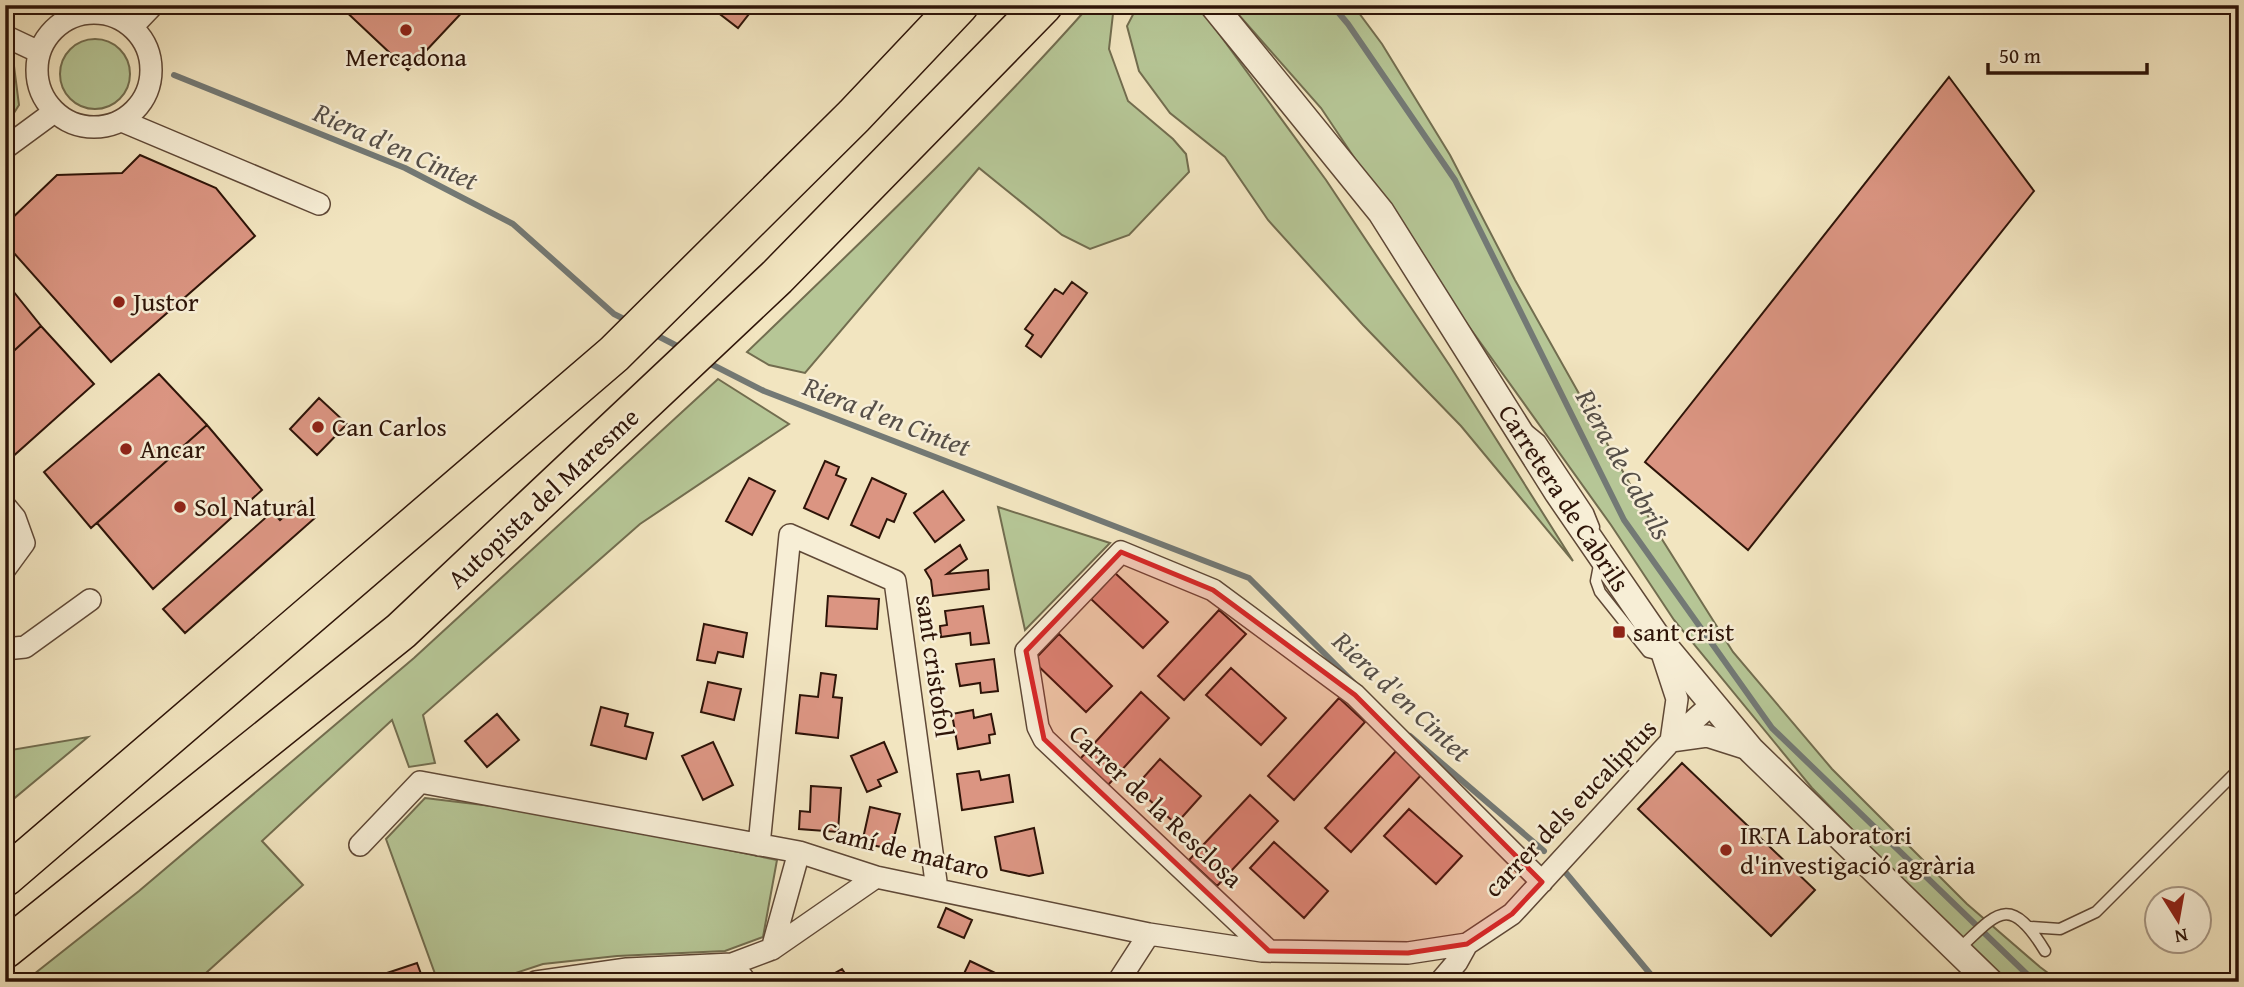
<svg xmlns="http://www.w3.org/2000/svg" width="2244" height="987" viewBox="0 0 2244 987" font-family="'Gentium Book Plus',serif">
<rect width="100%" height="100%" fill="#f2e5c0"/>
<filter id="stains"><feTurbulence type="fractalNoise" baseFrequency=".00286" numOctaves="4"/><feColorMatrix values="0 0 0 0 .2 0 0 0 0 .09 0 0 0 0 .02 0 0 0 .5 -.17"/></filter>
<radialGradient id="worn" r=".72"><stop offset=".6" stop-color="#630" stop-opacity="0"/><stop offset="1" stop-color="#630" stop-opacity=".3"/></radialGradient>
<path fill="#b6c696" stroke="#726d4f" stroke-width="2" d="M 1090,5 L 1114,5 L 1109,49 L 1128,101 L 1173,139 L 1186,154 L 1189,172 L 1129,235 L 1090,249 L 1062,235 L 979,168 L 805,373 L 769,365 L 747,352 C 864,239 982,127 1090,5 Z
M 1138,5 L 1198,5 L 1326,180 L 1450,366 L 1573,561 L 1461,426 L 1363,325 L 1268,220 L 1225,157 L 1170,113 L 1139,71 L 1127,26 Z
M 1230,5 L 1353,5 L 1382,44 L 1450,155 L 1515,280 L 1653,525 L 1733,652 L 1832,769 L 1967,904 L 2040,967 L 2060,982 L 2008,982 L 1953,934 L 1812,788 L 1674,620 L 1611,525 L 1447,296 L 1321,108 Z
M60 74a35 35 0 1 1 70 0a35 35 0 1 1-70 0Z
M 5,52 L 14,66 L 19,105 L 12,116 L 5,110 Z
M 718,379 L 789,424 L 640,524 L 423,715 L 435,763 L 409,767 L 392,720 L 262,841 L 303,885 L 196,982 L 24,982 L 139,891 L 414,658 Z
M 998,507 L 1110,543 L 1025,630 Z
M 88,737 L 5,806 L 5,751 Z
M 425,798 L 548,813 L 777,860 L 763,937 L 725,951 L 617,956 L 543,964 L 488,982 L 438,982 L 386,839 Z"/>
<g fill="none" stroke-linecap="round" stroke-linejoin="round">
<path stroke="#737975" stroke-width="6" d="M 29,5 L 44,11
M 1332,5 L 1348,24 L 1455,180 L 1624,520 L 1772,728 L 2035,982
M 174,75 L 405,168 L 513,224 L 614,314 L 630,322
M 652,333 L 683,349
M 705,361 L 764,391 L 1249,578 L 1354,683
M 1410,736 L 1544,851
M 1566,873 L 1657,982"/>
</g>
<path fill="#db9582" stroke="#2e1408" stroke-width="2" d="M 339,5 L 469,5 L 408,70 Z
M 708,5 L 756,5 L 738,28 Z
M 1949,77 L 2034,191 L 1748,550 L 1645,462 Z
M 140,155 L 216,188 L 255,236 L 111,362 L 5,243 L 5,225 L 57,175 L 122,173 Z
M 5,281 L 41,326 L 5,359 Z
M 1072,282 L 1087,293 L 1041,357 L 1026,346 L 1033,335 L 1025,329 L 1055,289 L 1063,294 Z
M 41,326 L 94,384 L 10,459 L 5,454 L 5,359 Z
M 159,374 L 207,425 L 91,528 L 44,472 Z
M 319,398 L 347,424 L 317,455 L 290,429 Z
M 207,425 L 262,490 L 153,589 L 97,523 Z
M 825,461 L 839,467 L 836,475 L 846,479 L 828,519 L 804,508 Z
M 749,478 L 775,491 L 752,535 L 726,521 Z
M 872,478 L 906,494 L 894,522 L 887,519 L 879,538 L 851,525 Z
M 943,491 L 964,520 L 935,542 L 914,513 Z
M 301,501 L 316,517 L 185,633 L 163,609 L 272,512 L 280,520 Z
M 960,545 L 967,559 L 947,574 L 988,570 L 989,589 L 933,596 L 931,580 L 925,570 Z
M 1115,573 L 1168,622 L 1143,648 L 1091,599 Z
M 828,596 L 879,599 L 877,629 L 826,626 Z
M 983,606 L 989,643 L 971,645 L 970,633 L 941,637 L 940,626 L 947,625 L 945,611 Z
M 1219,610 L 1246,634 L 1184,700 L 1158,676 Z
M 704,624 L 747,633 L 743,657 L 718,652 L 715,663 L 697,660 Z
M 1059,634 L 1112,686 L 1086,712 L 1033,661 Z
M 994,659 L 998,691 L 981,693 L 980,683 L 960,686 L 956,664 Z
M 1231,668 L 1286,718 L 1261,745 L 1206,695 Z
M 821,673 L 836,675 L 833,697 L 842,698 L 838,738 L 796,733 L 800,695 L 818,697 Z
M 708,682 L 741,689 L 734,720 L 701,712 Z
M 1141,692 L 1169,718 L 1108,785 L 1080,759 Z
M 1339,698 L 1365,722 L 1294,800 L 1268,776 Z
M 601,707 L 628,714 L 625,726 L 653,733 L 646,759 L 591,745 Z
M 973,710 L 974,718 L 991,714 L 995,734 L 989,735 L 990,743 L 958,749 L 952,714 Z
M 497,714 L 519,740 L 487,767 L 465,741 Z
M 713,742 L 733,785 L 703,800 L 682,756 Z
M 884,742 L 897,772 L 878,780 L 881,786 L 867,792 L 851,756 Z
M 1397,750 L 1423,773 L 1351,852 L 1325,828 Z
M 1160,759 L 1201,796 L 1176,824 L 1135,787 Z
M 1682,763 L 1815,890 L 1771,936 L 1638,809 Z
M 979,771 L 981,780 L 1009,775 L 1013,802 L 962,810 L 957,774 Z
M 811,786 L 841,788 L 838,832 L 799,829 L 800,811 L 810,812 Z
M 1250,795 L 1278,821 L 1217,886 L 1189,860 Z
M 870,807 L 900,814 L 891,849 L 862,843 Z
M 1409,809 L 1462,856 L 1436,884 L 1384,836 Z
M 1034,828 L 1043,873 L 1029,876 L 1001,870 L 995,837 Z
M 1274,842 L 1328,891 L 1304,918 L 1250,868 Z
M 946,908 L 972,920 L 964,938 L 938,927 Z
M 970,961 L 1014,982 L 960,982 Z
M 417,963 L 424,982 L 373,982 L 372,978 Z
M 842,969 L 851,982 L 819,982 Z"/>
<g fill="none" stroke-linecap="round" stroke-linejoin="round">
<defs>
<path id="service" d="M 1529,431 L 1540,440 L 1588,512 L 1594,527
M 1600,560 L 1596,581 L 1600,592 L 1648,652 L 1664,656
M 2030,927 L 2060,929 L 2096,912 L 2239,769
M 1957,951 C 1997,913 2009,892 2045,951"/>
<path id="minor" d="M37 70a57 57 0 1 1 114 0a57 57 0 1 1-114 0Z
M 132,27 L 153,5
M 5,36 L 39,52
M 122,121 L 319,204
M 5,148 L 54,112
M 5,506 L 15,518 L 24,543 L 5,569
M 1659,644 L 1677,699 L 1671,741 L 1707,736 L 1751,750
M 5,649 L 25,647 L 90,600
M 360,845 L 420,782 L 799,852 L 876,877 L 1149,934 L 1262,951 L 1408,953 L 1467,944
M 759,845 L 790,535 L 895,581 L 937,889
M 772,949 L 876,877
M 1269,951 L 1044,739 L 1038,727 L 1026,651 L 1121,552 L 1213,590 L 1355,695 L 1542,882
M 732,964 L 746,982
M 536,982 L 627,969 L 732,964 L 772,949 L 799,852
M 1118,982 L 1149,934
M 1440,982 L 1457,962 L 1467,944 L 1512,914 L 1671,741 L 1713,703"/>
<path id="tertiary" d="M 1213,5 L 1381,212 L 1558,493 L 1657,637 L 1751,750 L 1990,982"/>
<path id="motorway" d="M 5,877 L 614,354 L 854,116 L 959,5
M 5,949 L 401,631 L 777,277 L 1043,5"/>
</defs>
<use href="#service" stroke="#5f4836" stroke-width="13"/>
<use href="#minor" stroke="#5f4836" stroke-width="24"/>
<use href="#tertiary" stroke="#5f4836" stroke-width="29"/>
<use href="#motorway" stroke="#2e1408" stroke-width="41"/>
<use href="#service" stroke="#f7eed6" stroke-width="10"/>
<use href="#minor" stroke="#f7eed6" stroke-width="21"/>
<use href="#tertiary" stroke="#f7eed6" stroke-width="26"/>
<use href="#motorway" stroke="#f2e5c0" stroke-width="38"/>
</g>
<path fill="#d62828" fill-opacity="0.2" stroke="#d62828" stroke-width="5" stroke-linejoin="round" d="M 1121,552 L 1213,590 L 1355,695 L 1542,882 L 1512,914 L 1467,944 L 1408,953 L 1269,951 L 1044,739 L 1026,651 Z"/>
<g fill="#8f2418" stroke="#f7eed6" stroke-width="2.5">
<circle cx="406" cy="30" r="7"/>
<circle cx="119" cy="302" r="7"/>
<circle cx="318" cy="427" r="7"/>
<circle cx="126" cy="449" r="7"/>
<circle cx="180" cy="507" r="7"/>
<rect x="1612" y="625" width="14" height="14" rx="3.5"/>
<circle cx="1726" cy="850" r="7"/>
</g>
<g text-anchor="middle" stroke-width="5" stroke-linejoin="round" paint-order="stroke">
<g font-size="26" fill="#2e1408" stroke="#f7eed6" text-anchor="start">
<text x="406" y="66" text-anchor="middle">Mercadona</text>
<text x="133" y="311">Justor</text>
<text x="332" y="436">Can Carlos</text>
<text x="140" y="458">Ancar</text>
<text x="194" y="516">Sol Natural</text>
<text x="1633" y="641">sant crist</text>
<text x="1740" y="844">IRTA Laboratori<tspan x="1740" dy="30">d'investigació agrària</tspan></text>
</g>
<g font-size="26" fill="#2e1408" stroke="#f7eed6">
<text transform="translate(543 498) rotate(-43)" y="9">Autopista del Maresme</text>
<text transform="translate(1564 498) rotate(57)" y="9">Carretera de Cabrils</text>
<text transform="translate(935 666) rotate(82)" y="9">sant cristofol</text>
<text transform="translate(1156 806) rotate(43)" y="9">Carrer de la Resclosa</text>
<text transform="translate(1570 808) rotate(-46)" y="9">carrer dels eucaliptus</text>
<text transform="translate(906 850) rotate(14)" y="9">Camí de mataro</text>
</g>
<g font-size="28" font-style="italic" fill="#564f48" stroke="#f7eed6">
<text transform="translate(396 146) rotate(24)" y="10">Riera d'en Cintet</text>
<text transform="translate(887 416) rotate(21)" y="10">Riera d'en Cintet</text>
<text transform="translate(1624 464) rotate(61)" y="10">Riera de Cabrils</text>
<text transform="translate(1402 696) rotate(43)" y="10">Riera d'en Cintet</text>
</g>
</g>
<rect width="2244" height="987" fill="none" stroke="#f2e5c0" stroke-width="28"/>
<rect x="7" y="7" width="2230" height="973" fill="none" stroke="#2e1408" stroke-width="3.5"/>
<rect x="14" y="14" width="2216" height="959" fill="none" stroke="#2e1408" stroke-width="2"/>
<g transform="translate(2178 920) rotate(169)"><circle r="33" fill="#f7eed6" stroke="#a79784" stroke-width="2"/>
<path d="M0-5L12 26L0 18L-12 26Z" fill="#8f2418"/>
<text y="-10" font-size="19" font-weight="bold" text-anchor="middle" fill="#2e1408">N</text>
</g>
<path d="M1988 63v10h159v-10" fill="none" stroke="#2e1408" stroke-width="3.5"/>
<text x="1999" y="63" font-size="21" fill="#2e1408" stroke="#f7eed6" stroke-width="5" paint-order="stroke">50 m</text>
<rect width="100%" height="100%" filter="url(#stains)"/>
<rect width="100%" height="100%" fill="url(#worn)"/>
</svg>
